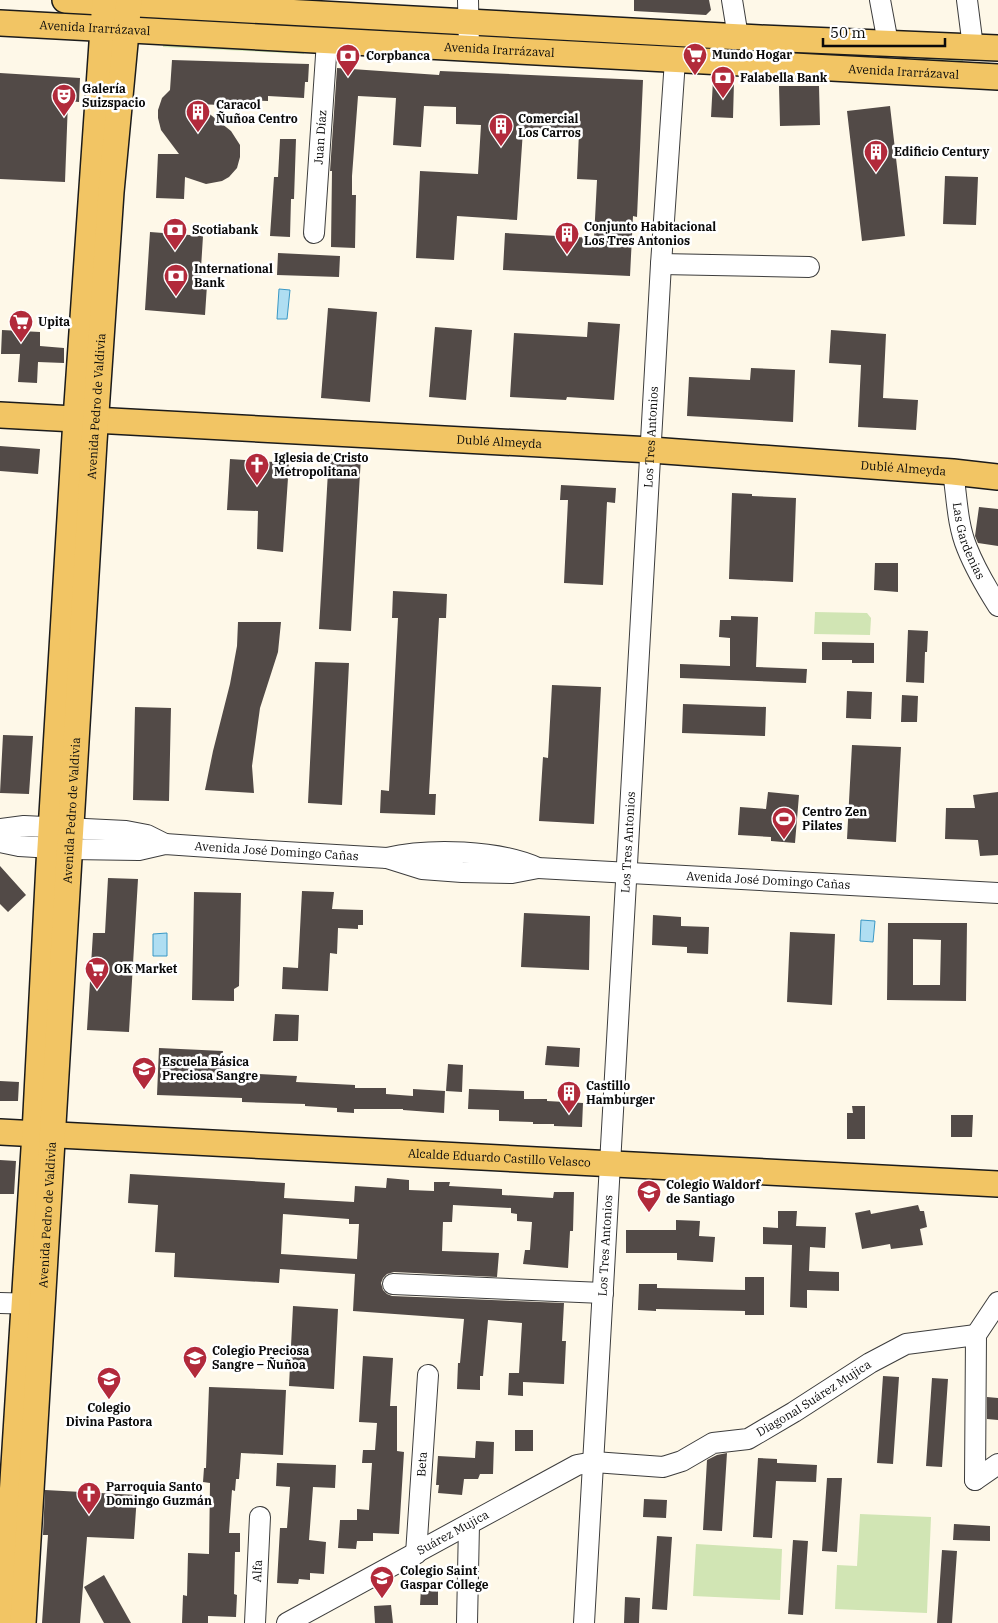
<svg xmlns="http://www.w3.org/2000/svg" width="998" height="1623" viewBox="0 0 998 1623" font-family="'IBM Plex Serif',serif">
<rect width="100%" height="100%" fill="#fef8e8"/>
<path fill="#d1e5b4" d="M 172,16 L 436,30 L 435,34 L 172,21 Z
M 163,40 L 304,48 L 304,54 L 163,47 Z
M 766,50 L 963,57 L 963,62 Z
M 815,612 L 867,613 L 871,618 L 870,635 L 814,634 Z
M 860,1514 L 931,1517 L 927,1613 L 835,1609 L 837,1565 L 857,1566 Z
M 696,1544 L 782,1549 L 780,1600 L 693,1596 Z"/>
<path fill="#afdef2" stroke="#3a98c5" d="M 279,289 L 290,290 L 287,319 L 277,319 Z
M 861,920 L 875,921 L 873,942 L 860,941 Z
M 167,933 L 167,956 L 153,956 L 153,934 Z"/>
<path fill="#524a47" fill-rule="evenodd" d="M 634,0 L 709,0 L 711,10 L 706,15 L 634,11 Z
M 172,60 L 309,64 L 308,82 L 305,82 L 304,98 L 268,96 L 268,101 L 244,100 L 244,106 L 197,104 L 231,131 L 240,145 L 240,157 L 237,168 L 229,177 L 222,181 L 206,184 L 185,177 L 184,199 L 156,198 L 158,154 L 179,154 L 161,130 L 158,118 L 158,110 L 162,98 L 170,90 Z
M 337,68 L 439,75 L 440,71 L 643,80 L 637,217 L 633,216 L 630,276 L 503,270 L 505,233 L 594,238 L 597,180 L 577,179 L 579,132 L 523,130 L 517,220 L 457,216 L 454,260 L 416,258 L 420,171 L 478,174 L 481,125 L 456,124 L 456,107 L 424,106 L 421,147 L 393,145 L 396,98 L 358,96 L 352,176 L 352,195 L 356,195 L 355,248 L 331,247 L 332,171 L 330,171 Z
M 0,73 L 80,78 L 79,102 L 68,101 L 65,182 L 0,179 Z
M 713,80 L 734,81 L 733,118 L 711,117 Z
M 779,86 L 819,86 L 820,125 L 780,126 Z
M 890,106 L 905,236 L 862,241 L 847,111 Z
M 280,139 L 296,139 L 294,199 L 291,199 L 290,237 L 270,236 L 274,177 L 278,177 Z
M 945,176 L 978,177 L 976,225 L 943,224 Z
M 150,232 L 203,236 L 200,284 L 207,285 L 205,315 L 145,310 Z
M 278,253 L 340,256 L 339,277 L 277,275 Z
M 328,308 L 377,312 L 370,402 L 321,398 Z
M 588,322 L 620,324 L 614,400 L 567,397 L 566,400 L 510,397 L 514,333 L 587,337 Z
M 435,327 L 472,330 L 466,400 L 429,397 Z
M 2,330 L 40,332 L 40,346 L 64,348 L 64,363 L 38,362 L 37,383 L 18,382 L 20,354 L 1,354 Z
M 831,330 L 886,334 L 883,398 L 918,400 L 916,430 L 858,427 L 861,365 L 829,363 Z
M 751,368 L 795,370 L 793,422 L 687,416 L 689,377 L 750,380 Z
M 0,446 L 40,449 L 38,474 L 0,471 Z
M 329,454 L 361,456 L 351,631 L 319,629 Z
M 230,459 L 289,463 L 283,552 L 257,549 L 258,511 L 227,510 Z
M 561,485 L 616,488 L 615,503 L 607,502 L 603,585 L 564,583 L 568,500 L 560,500 Z
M 732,493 L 752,494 L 752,496 L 796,498 L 793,582 L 729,579 Z
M 979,507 L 998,509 L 998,546 L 978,543 L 975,536 Z
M 875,563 L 898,563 L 898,592 L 874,590 Z
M 393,591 L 447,594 L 446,618 L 439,618 L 429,794 L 436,794 L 435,815 L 380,813 L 381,790 L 389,791 L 398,618 L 392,618 Z
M 731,616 L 758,617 L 756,667 L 807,669 L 806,683 L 680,678 L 680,664 L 730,666 L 730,638 L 719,637 L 720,620 L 731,620 Z
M 238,622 L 281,622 L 278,652 L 260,708 L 252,766 L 254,793 L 205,790 L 213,751 L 230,684 L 237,646 Z
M 908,630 L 928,631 L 927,652 L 925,652 L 924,683 L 906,682 Z
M 822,642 L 874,643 L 874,663 L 852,663 L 852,660 L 822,660 Z
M 315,662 L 349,663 L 342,805 L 308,803 Z
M 552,685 L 601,687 L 594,824 L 539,821 L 543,757 L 548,758 Z
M 847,691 L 872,692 L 871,719 L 846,718 Z
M 902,695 L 918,696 L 917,722 L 901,722 Z
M 683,704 L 766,707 L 765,736 L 682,733 Z
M 135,707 L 171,708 L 169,801 L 133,800 Z
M 3,735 L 33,736 L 29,794 L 0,793 Z
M 852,745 L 901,747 L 896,842 L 847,839 Z
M 768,792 L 799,795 L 795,843 L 771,841 L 771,837 L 738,835 L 740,807 L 766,809 Z
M 998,792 L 998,855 L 980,856 L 978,840 L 945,839 L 946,808 L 975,808 L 973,795 Z
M 0,866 L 26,895 L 8,912 L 0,904 Z
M 108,878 L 138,879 L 129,1032 L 87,1030 L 93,933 L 105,933 Z
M 302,891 L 334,892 L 332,909 L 363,910 L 363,925 L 358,925 L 358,929 L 338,928 L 337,954 L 330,953 L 328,991 L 282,989 L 283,967 L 298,968 Z
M 194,892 L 241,893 L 239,986 L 234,989 L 234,1001 L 192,1000 Z
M 524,913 L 590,916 L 589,970 L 521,967 Z
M 653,915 L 681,917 L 681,926 L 709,927 L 708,954 L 687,953 L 687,947 L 652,945 Z
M 888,923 L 967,923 L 966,1001 L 887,1000 ZM 913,939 L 941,940 L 940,985 L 913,985 Z
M 790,932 L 835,934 L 832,1005 L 787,1002 Z
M 275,1014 L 299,1015 L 298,1041 L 273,1041 Z
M 547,1046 L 580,1048 L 579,1067 L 545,1065 Z
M 159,1048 L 223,1051 L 222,1072 L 297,1076 L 296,1082 L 355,1085 L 355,1088 L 386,1088 L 386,1094 L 413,1096 L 413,1089 L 445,1091 L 444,1113 L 403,1110 L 403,1109 L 354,1109 L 354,1113 L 337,1112 L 337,1108 L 305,1106 L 305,1104 L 242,1102 L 242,1098 L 157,1095 Z
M 448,1064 L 463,1065 L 462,1092 L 446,1091 Z
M 0,1081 L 19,1082 L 18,1101 L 0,1101 Z
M 469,1089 L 524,1091 L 524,1099 L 547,1099 L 547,1101 L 583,1103 L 582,1127 L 554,1126 L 554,1124 L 533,1124 L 533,1122 L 499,1121 L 499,1110 L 468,1109 Z
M 852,1106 L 865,1106 L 865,1139 L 847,1139 L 847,1113 L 853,1113 Z
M 951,1115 L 973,1115 L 972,1137 L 951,1137 Z
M 0,1160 L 16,1161 L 14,1194 L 0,1194 Z
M 130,1174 L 285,1183 L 284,1198 L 354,1202 L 355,1186 L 386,1188 L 387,1178 L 409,1180 L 409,1190 L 434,1191 L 434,1182 L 450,1182 L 449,1186 L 502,1189 L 502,1195 L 553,1198 L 554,1192 L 574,1192 L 573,1231 L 570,1231 L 568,1268 L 523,1264 L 525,1250 L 530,1250 L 532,1222 L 517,1221 L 517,1214 L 511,1213 L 511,1208 L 453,1205 L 452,1222 L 443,1222 L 442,1251 L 499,1253 L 497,1277 L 394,1272 L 387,1274 L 383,1278 L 381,1283 L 383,1290 L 387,1294 L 392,1296 L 564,1303 L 562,1341 L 566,1341 L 564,1384 L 523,1382 L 523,1396 L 508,1395 L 509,1373 L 519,1373 L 522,1323 L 488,1320 L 483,1376 L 480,1376 L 480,1390 L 457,1389 L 458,1363 L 460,1363 L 464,1319 L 353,1311 L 355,1274 L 280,1269 L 279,1283 L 174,1277 L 175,1253 L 155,1252 L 158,1205 L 128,1203 ZM 283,1214 L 349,1219 L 349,1224 L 359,1224 L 357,1259 L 281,1254 Z
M 918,1205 L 920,1211 L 924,1211 L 927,1227 L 920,1229 L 923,1245 L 891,1249 L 890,1244 L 862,1249 L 855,1213 L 870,1210 L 871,1214 Z
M 778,1211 L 797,1211 L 796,1226 L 826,1227 L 825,1248 L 810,1247 L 809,1271 L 839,1272 L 839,1291 L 807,1290 L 807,1308 L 790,1307 L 792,1245 L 763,1244 L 763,1227 L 778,1228 Z
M 676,1220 L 700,1221 L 699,1236 L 715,1237 L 713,1262 L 677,1260 L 677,1253 L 626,1253 L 626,1230 L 676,1230 Z
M 745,1277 L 764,1277 L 764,1315 L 745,1315 L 745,1311 L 656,1309 L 656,1311 L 638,1310 L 639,1284 L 657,1284 L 657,1288 L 745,1290 Z
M 293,1306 L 338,1309 L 334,1389 L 289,1386 Z
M 363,1356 L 393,1358 L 390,1406 L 397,1406 L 397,1451 L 404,1452 L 399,1534 L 373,1533 L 373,1541 L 357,1541 L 356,1549 L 338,1548 L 340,1520 L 357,1520 L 357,1509 L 369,1510 L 372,1463 L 362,1463 L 363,1450 L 375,1450 L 377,1423 L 359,1422 Z
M 883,1376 L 899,1377 L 893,1464 L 877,1463 Z
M 932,1378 L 948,1379 L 942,1467 L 926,1466 Z
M 209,1387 L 286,1390 L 283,1455 L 241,1453 L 239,1479 L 236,1479 L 235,1491 L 232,1490 L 229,1533 L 240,1533 L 240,1552 L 235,1552 L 234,1594 L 237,1595 L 236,1617 L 208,1616 L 208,1623 L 182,1623 L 183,1595 L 187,1596 L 188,1553 L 209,1554 L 210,1483 L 203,1482 L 204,1468 L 206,1468 Z
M 987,1397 L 998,1398 L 998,1420 L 987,1419 Z
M 515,1430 L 533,1430 L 533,1451 L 515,1451 Z
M 476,1441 L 494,1442 L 493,1474 L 480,1474 L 478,1479 L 464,1479 L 462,1495 L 438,1493 L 439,1485 L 436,1485 L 438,1456 L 475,1458 Z
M 727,1453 L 722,1531 L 703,1530 L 707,1460 L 717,1455 Z
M 758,1458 L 777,1459 L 777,1463 L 817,1465 L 816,1482 L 776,1481 L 772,1538 L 753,1537 Z
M 277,1463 L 336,1465 L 335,1488 L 313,1487 L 309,1540 L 326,1542 L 324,1574 L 310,1573 L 310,1580 L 299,1579 L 298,1584 L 277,1583 L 280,1528 L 287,1528 L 290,1487 L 276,1486 Z
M 827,1478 L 842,1478 L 837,1552 L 822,1551 Z
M 45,1490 L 137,1495 L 134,1539 L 87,1537 L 80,1623 L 42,1623 L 48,1535 L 43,1535 Z
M 644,1499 L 667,1500 L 666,1518 L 643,1517 Z
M 954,1524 L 990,1526 L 990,1541 L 953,1540 Z
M 657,1536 L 672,1537 L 667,1610 L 652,1609 Z
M 793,1540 L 808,1541 L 803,1615 L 788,1614 Z
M 942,1550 L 957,1551 L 952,1623 L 937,1623 Z
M 104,1575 L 131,1623 L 104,1623 L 84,1587 Z
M 421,1589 L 438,1590 L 438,1605 L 420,1605 Z
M 625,1597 L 640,1598 L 639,1623 L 624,1623 Z
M 391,1605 L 393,1623 L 375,1623 L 374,1606 Z"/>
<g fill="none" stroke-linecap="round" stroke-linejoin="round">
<defs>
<g id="minor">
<path d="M 468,0 L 469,49"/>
<path d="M 732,0 L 738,37"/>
<path d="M 880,0 L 888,43"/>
<path d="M 967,0 L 973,47"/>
<path id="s1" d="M 314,233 L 327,41"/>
<path d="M 661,264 L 809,267"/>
<path id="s2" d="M 953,472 C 957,497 957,524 967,548 C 975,568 986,587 998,606"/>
<path d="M 0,829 L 24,826 L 126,831 L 147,835 L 165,844"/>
<path id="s3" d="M 0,842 L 19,846 L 70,849 L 139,850 L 165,844 L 268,851 L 387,858 L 422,869 L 462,872 L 512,873 L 538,868"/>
<path id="s4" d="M 387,858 C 430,848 498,850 538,868 L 998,893"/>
<path d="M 393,1284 L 603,1293"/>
<path d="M 0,1303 L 38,1304"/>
<path d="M 975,1480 L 976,1335 L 998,1302"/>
<path d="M 975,1480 L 998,1464"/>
<path id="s5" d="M 416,1554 L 428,1375"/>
<path id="s6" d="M 255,1623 L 260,1517"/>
<path id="s7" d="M 287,1623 L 577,1465 L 594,1462 L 663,1467 L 682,1461 L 713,1443 L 748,1439 L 794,1412 L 870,1363 L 906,1344 L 976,1335"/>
<path d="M 467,1623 L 469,1524"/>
<path id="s8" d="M 584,1623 L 661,264 L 675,60"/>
</g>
<g id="major">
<path d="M 65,0 L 760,38 L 998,48"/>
<path id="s9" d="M 0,23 L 998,77"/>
<path id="s10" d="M 0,415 L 651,450 L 953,472 L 998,477"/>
<path id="s11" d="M 0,1132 L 998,1184"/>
<path d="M 4,1623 L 35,1133 L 49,864 L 76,419 L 105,0"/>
<path id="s12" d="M 23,1623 L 94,442 L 111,192 L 129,0"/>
</g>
</defs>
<use href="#minor" stroke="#3d3d3d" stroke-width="22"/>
<use href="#major" stroke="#1b1b1b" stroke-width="28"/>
<use href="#minor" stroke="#fff" stroke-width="20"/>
<use href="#major" stroke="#f2c564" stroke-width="25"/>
</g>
<defs>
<symbol id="supermarket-pin" viewBox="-11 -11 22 30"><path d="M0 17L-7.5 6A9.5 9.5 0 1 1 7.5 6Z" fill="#b22a3b" stroke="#fff"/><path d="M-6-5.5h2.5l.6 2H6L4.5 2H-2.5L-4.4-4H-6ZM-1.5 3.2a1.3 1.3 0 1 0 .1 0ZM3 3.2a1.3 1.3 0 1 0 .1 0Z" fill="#fff"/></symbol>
<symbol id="bank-pin" viewBox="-11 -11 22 30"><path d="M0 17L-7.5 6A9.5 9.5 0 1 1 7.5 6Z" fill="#b22a3b" stroke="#fff"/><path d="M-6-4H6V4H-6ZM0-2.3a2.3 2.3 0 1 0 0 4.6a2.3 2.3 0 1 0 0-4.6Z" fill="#fff"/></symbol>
<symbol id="theatre-pin" viewBox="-11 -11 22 30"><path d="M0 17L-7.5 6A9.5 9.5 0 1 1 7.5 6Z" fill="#b22a3b" stroke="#fff"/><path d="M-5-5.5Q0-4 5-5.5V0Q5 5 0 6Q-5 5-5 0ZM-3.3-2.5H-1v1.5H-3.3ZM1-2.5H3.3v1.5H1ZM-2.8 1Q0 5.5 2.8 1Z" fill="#fff"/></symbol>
<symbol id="building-pin" viewBox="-11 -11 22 30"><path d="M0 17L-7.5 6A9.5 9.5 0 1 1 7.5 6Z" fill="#b22a3b" stroke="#fff"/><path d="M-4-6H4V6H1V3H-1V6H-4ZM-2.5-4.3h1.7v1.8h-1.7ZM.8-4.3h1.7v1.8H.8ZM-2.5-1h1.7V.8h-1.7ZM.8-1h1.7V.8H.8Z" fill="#fff"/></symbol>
<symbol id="church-pin" viewBox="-11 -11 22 30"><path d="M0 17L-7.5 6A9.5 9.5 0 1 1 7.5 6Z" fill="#b22a3b" stroke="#fff"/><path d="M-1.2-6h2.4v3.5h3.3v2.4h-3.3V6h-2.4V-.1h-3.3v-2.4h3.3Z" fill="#fff"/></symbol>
<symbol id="stadium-pin" viewBox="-11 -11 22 30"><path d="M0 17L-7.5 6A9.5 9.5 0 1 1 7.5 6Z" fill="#b22a3b" stroke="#fff"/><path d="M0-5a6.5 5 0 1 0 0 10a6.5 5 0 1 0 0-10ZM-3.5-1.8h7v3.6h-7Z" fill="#fff"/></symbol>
<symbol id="school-pin" viewBox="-11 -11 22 30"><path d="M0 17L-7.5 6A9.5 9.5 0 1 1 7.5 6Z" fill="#b22a3b" stroke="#fff"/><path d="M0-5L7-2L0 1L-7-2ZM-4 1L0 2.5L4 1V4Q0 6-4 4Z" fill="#fff"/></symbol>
</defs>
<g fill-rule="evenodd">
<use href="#supermarket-pin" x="681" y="41" width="28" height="38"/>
<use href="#bank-pin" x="334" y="42" width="28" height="38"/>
<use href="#bank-pin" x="709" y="64" width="28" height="38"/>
<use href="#theatre-pin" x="50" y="82" width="28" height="38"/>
<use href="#building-pin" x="184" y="98" width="28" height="38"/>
<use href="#building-pin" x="487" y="112" width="28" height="38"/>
<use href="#building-pin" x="862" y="138" width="28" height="38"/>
<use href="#bank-pin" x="161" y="216" width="28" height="38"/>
<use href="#building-pin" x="553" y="220" width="28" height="38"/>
<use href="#bank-pin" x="162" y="262" width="28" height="38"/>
<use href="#supermarket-pin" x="7" y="308" width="28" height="38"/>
<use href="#church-pin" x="243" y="451" width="28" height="38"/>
<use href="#stadium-pin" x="770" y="805" width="28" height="38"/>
<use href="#supermarket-pin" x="83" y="955" width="28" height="38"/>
<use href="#school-pin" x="130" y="1055" width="28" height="38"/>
<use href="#building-pin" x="555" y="1079" width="28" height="38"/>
<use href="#school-pin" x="635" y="1178" width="28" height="38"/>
<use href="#school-pin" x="181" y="1344" width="28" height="38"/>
<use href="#school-pin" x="95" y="1365" width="28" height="38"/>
<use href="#church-pin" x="75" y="1480" width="28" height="38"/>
<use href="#school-pin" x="368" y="1564" width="28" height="38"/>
</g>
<g text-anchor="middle" stroke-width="5" stroke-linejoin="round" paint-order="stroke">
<g font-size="12" fill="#0a0a0a" stroke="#fff">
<text dy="4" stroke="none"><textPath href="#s9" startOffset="95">Avenida Irarrázaval</textPath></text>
<text dy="4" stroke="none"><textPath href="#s9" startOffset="500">Avenida Irarrázaval</textPath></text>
<text dy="4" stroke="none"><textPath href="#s9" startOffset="905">Avenida Irarrázaval</textPath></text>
<text dy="4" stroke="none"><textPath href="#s1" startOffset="96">Juan Díaz</textPath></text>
<text dy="4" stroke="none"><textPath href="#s12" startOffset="1219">Avenida Pedro de Valdivia</textPath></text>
<text dy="4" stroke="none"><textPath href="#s8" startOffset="1188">Los Tres Antonios</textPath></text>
<text dy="4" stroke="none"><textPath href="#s10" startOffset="500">Dublé Almeyda</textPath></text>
<text dy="4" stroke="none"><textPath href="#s10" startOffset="905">Dublé Almeyda</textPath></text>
<text dy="4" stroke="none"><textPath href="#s2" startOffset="71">Las Gardenias</textPath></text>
<text dy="4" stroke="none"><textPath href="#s12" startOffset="814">Avenida Pedro de Valdivia</textPath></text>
<text dy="4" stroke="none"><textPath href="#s8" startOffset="782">Los Tres Antonios</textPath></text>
<text dy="4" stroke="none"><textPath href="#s3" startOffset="278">Avenida José Domingo Cañas</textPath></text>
<text dy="4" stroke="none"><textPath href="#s4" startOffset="384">Avenida José Domingo Cañas</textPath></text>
<text dy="4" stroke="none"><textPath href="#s11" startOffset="500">Alcalde Eduardo Castillo Velasco</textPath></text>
<text dy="4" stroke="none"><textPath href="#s12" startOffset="409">Avenida Pedro de Valdivia</textPath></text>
<text dy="4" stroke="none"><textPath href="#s8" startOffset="378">Los Tres Antonios</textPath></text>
<text dy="4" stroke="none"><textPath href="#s7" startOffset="585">Diagonal Suárez Mujica</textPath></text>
<text dy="4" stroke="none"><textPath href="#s5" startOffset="90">Beta</textPath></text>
<text dy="4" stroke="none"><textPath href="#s7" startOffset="189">Suárez Mujica</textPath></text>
<text dy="4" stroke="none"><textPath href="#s6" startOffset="52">Alfa</textPath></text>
</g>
<g font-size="12" font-weight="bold" fill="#0a0a0a" stroke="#fff" text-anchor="start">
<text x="712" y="59">Mundo Hogar</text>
<text x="366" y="60">Corpbanca</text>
<text x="740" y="82">Falabella Bank</text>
<text x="82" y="93">Galería<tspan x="82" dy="14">Suizspacio</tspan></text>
<text x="216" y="109">Caracol<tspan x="216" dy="14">Ñuñoa Centro</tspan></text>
<text x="518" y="123">Comercial<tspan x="518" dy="14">Los Carros</tspan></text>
<text x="894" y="156">Edificio Century</text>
<text x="584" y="231">Conjunto Habitacional<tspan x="584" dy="14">Los Tres Antonios</tspan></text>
<text x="192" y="234">Scotiabank</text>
<text x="194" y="273">International<tspan x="194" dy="14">Bank</tspan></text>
<text x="38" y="326">Upita</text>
<text x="274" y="462">Iglesia de Cristo<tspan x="274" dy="14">Metropolitana</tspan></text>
<text x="802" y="816">Centro Zen<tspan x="802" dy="14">Pilates</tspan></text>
<text x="114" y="973">OK Market</text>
<text x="162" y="1066">Escuela Básica<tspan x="162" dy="14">Preciosa Sangre</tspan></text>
<text x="586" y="1090">Castillo<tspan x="586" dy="14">Hamburger</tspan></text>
<text x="666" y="1189">Colegio Waldorf<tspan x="666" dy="14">de Santiago</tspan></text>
<text x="212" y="1355">Colegio Preciosa<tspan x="212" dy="14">Sangre – Ñuñoa</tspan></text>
<text x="109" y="1412" text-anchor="middle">Colegio<tspan x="109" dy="14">Divina Pastora</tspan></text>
<text x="106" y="1491">Parroquia Santo<tspan x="106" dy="14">Domingo Guzmán</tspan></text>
<text x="400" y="1575">Colegio Saint<tspan x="400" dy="14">Gaspar College</tspan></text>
</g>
</g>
<path d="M823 38v8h122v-8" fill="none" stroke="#0a0a0a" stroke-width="2.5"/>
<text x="830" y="38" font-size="15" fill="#0a0a0a" stroke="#ffffff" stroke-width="4" paint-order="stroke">50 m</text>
</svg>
